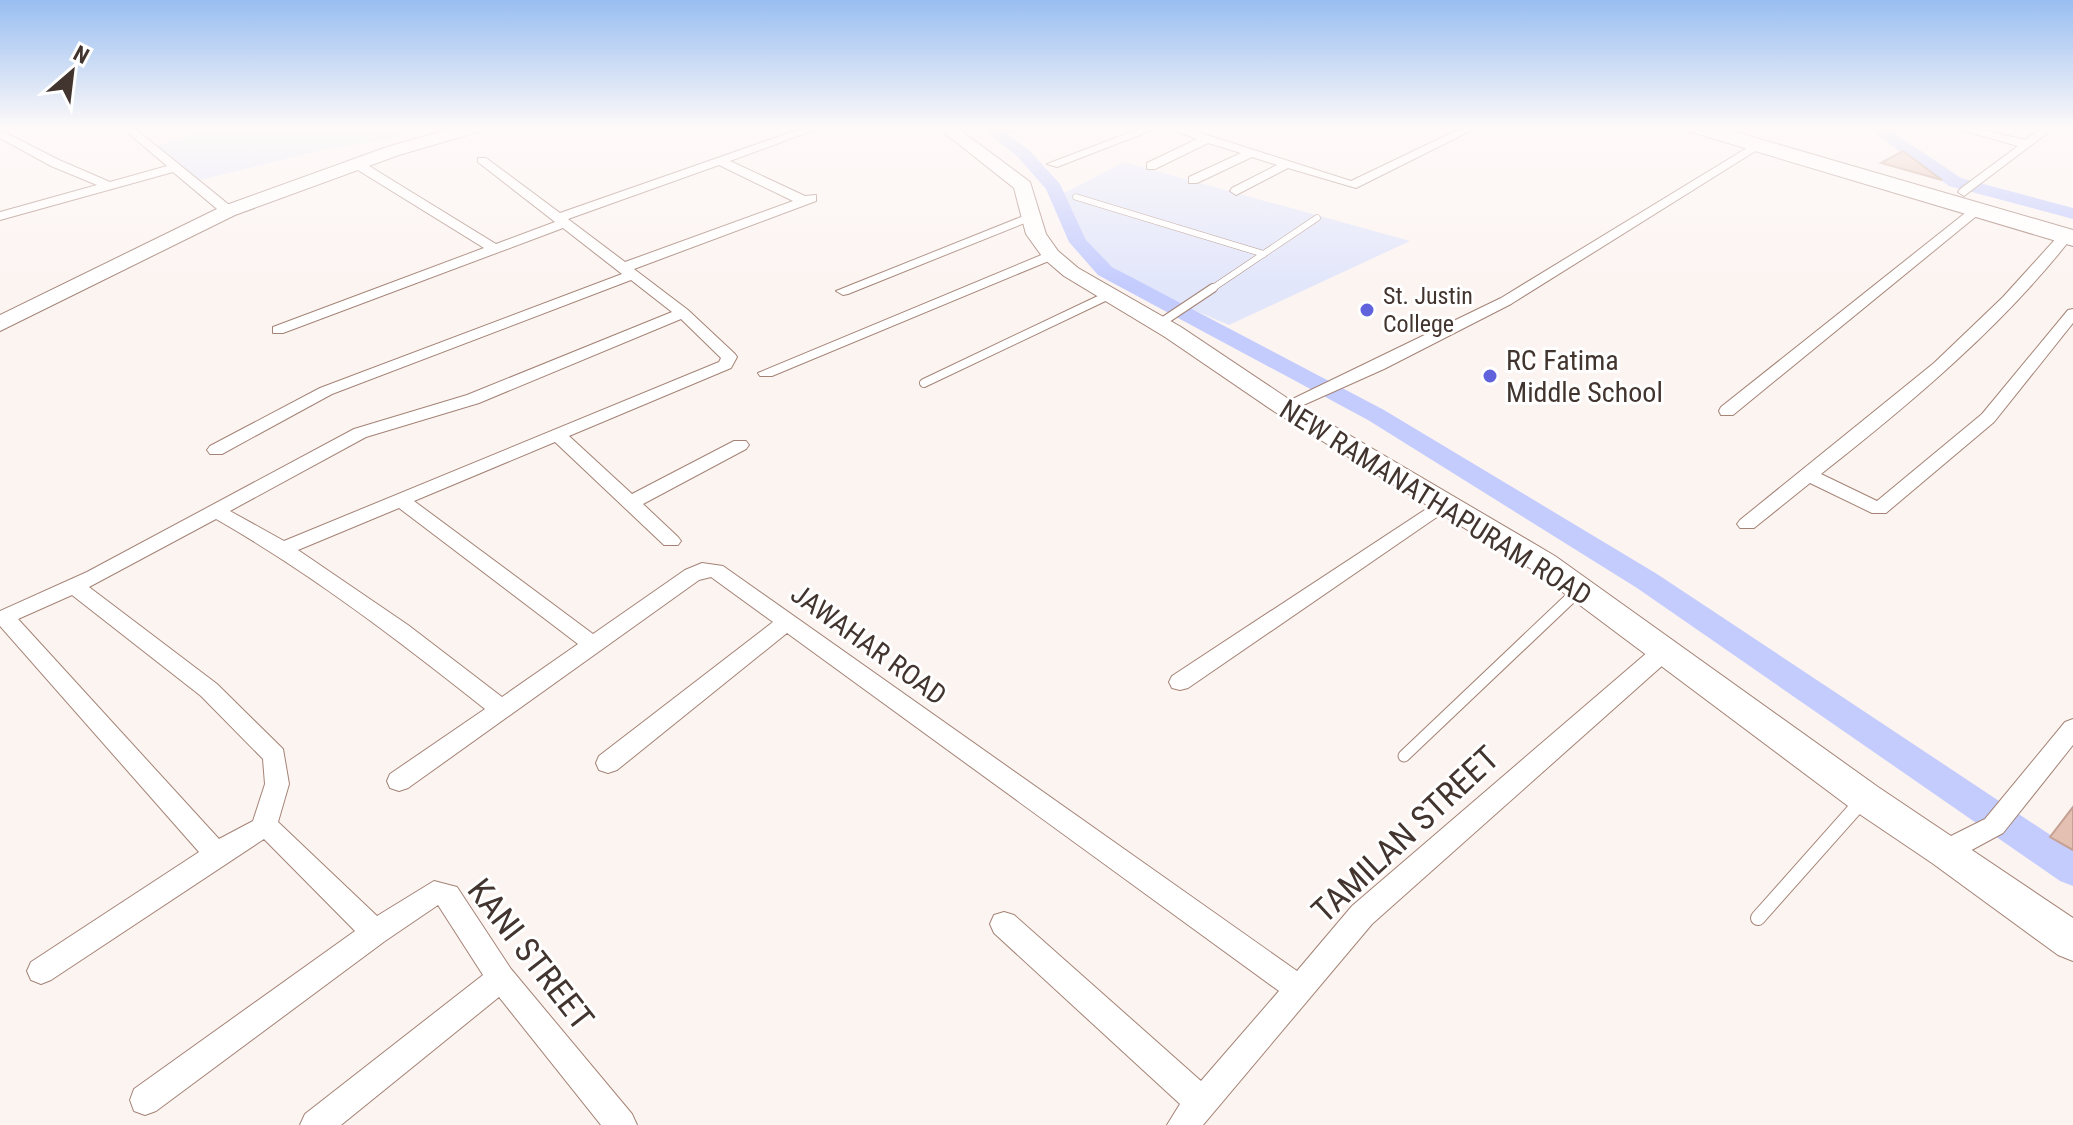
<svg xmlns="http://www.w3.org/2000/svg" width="2073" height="1125" viewBox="0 0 2073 1125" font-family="'Roboto Condensed',sans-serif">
<rect width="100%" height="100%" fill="#fcf4f1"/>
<path fill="#e2e6fb" d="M 219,127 L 437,127 L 397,138 L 322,150 L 196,181 L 152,147 Z
M 1124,162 L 1410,241 L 1229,325 L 1163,297 L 1111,266 L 1090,248 L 1064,193 Z"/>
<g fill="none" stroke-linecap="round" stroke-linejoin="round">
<path fill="#c4ccfe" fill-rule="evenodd" d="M 980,127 L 998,127 L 1029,150 L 1060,184 L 1086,240 L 1112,267 L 1384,410 L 1657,574 L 2073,850 L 2073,886 L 2060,881 L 1637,588 L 1368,420 L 1098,275 L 1069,242 L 1046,189 L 1017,156 Z
M 1866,127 L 1885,127 L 1961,178 L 2073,208 L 2073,219 L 1949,186 Z"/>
</g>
<path fill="#e4c0b2" stroke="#c4a194" stroke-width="2" d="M 1903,151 L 1942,180 L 1881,163 Z
M 2073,807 L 2073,850 L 2050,837 Z"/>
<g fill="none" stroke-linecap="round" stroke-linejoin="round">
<defs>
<path id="lane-far3" d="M 1076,197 L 1264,254
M 1210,290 L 1317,218"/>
<path id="lane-far2" d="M 1159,324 L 1213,288
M 924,383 L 1109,295"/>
<path id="lane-far1" d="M 1404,756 L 1579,590"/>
<path id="lane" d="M 1758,918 L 1861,802"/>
<path id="street" d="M 121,127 L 133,127 L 233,208 L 233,214 L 223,214 L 173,172 L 0,220 L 0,212 L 97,185 L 51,166 L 0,138 L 0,130 L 59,160 L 110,182 L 167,166 Z
M 806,127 L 822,127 L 730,161 L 805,196 L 816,195 L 816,201 L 634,269 L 688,310 L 735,354 L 737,357 L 731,368 L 569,436 L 632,494 L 734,441 L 746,441 L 749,445 L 746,449 L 643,504 L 678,537 L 681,541 L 678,545 L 664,545 L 555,442 L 414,501 L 593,634 L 685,570 L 702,563 L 723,566 L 1297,971 L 1352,906 L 1656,645 L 1672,645 L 1675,651 L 1672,657 L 1372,924 L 1203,1125 L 1167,1125 L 1180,1104 L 994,933 L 990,924 L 994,915 L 1004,912 L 1014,915 L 1201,1081 L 1279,991 L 787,633 L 617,770 L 608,773 L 599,770 L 596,763 L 599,756 L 773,622 L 711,577 L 699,580 L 408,788 L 399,791 L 390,788 L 387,781 L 390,774 L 485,709 C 398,640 312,574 216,519 L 89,587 L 217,684 L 283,749 L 289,784 L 278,822 L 377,916 L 434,881 L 457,887 L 511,969 L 632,1114 L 637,1125 L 601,1125 L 499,997 L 341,1125 L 300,1125 L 305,1114 L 483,975 L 438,905 L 385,941 L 156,1111 L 145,1115 L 134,1111 L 130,1100 L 134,1089 L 355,931 L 264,839 L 51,980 L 41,984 L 31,980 L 27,971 L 31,962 L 199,852 L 0,626 L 0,611 L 87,572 L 354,429 L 467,395 L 672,312 L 631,280 L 332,394 L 222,454 L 210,454 L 207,450 L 210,446 L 320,388 L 622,274 L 563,228 L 283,333 L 273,333 L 273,327 L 484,248 L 353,167 L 353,161 L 361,161 L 496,244 L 555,222 L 478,162 L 478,158 L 486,158 L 560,213 ZM 719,165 L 793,201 L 625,262 L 568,219 ZM 681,319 L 721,358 L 719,362 L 284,541 L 230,511 L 366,437 L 479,403 ZM 399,508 L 578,644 L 502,697 L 408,625 L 298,550 ZM 72,595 L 201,696 L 263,759 L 265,784 L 253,821 L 219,839 L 18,619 Z
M 1010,127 L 1023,127 L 1014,132 L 1010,131 Z
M 1144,127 L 1160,127 L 1057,167 L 1047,164 Z
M 1165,127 L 1182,127 L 1351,181 L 1464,127 L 1478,127 L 1356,188 L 1288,168 L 1236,195 L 1230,191 L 1232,188 L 1277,165 L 1252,157 L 1197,183 L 1189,183 L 1189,177 L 1241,153 L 1208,143 L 1155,169 L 1147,169 L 1147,163 L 1197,139 Z
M 1951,127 L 1970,127 L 2025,140 L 2043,127 L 2055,127 L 1964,196 L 1958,192 L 1960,189 L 2018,146 Z
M 1755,143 L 1765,145 L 1511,304 L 1384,369 L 1290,411 L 1284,412 L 1276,407 L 1501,298 Z
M 1974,206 L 1985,209 L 1733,415 L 1721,415 L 1719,411 L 1721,407 Z
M 1026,215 L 1037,218 L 848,294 L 843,295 L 836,291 Z
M 2061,233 L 2073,236 C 2002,327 1911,403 1821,474 L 1877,501 L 1982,414 L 2068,310 L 2073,309 L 2073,323 L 1994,422 L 1886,513 L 1872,513 L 1810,483 L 1754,528 L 1740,528 L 1737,524 L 1740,520 L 1934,363 L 2003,297 Z
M 1051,251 L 1058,255 L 1056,258 L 772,376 L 760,376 L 758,373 Z
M 1443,498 L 1452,504 L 1450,508 L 1188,688 L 1180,690 L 1172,688 L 1169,682 L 1172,676 Z
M 2073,719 L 2073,745 L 2003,833 L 1955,859 L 1946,862 L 1937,859 L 1933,851 L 1937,843 L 1985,819 L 2065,722 Z"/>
<path id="secondary" d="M 457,127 L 483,127 L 481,131 L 399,155 L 235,215 L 0,331 L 0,315 L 221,207 L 387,147 Z
M 937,127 L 956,127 L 1030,182 L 1046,234 L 1058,251 L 1078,268 L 1181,327 L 1293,402 L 1555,556 L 1878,787 L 2073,918 L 2073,961 L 2058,955 L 1932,863 L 1852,809 L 1533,570 L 1275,412 L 1165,337 L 1064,276 L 1044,259 L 1026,234 L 1014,188 Z"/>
<path id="highway" d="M 1685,127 L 1718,127 L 2073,230 L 2073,246 L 1688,131 Z"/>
</defs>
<use href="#lane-far3" stroke="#a48376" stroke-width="7"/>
<use href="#lane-far2" stroke="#a48376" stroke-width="10"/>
<use href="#lane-far1" stroke="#a48376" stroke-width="13"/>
<use href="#lane" stroke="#a48376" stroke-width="16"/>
<use href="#street" stroke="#a48376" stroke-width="2"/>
<use href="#secondary" stroke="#a48376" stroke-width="2"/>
<use href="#highway" stroke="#a48376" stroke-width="2"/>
<use href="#lane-far3" stroke="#fff" stroke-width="6"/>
<use href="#lane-far2" stroke="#fff" stroke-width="8"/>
<use href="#lane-far1" stroke="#fff" stroke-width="11"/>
<use href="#lane" stroke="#fff" stroke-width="14"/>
<use href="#street" fill="#fff" fill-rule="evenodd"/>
<use href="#secondary" fill="#fff" fill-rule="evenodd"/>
<use href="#highway" fill="#fff" fill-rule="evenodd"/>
</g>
<linearGradient id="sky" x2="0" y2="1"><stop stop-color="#99bef1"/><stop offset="0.45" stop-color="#fefaf9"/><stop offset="1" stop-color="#fefaf9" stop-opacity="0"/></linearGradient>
<rect width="2073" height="285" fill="url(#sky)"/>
<g fill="#6163dc" stroke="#fff" stroke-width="3">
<circle cx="1367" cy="310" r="8"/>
<circle cx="1490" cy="376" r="8"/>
</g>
<g text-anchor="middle" stroke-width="6" stroke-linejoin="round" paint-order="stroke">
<g font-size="24" fill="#42342e" stroke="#fff" text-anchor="start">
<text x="1383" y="304">St. Justin<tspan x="1383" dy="28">College</tspan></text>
</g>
<g font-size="28" fill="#42342e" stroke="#fff" text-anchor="start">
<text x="1506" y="370">RC Fatima<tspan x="1506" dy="32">Middle School</tspan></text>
</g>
<g font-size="28" fill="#42342e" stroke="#fff">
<text transform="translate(1436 502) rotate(32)" y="10">NEW RAMANATHAPURAM ROAD</text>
<text transform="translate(869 644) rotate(36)" y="10">JAWAHAR ROAD</text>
</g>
<g font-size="34" fill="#42342e" stroke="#fff">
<text transform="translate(1405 834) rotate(-43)" y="12">TAMILAN STREET</text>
<text transform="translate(531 954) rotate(52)" y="12">KANI STREET</text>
</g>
</g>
<g transform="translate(72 72) rotate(28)" stroke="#ffffff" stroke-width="6" paint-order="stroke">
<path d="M0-6L14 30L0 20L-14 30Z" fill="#42342e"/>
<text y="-12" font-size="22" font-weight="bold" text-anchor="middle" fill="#42342e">N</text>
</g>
</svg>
